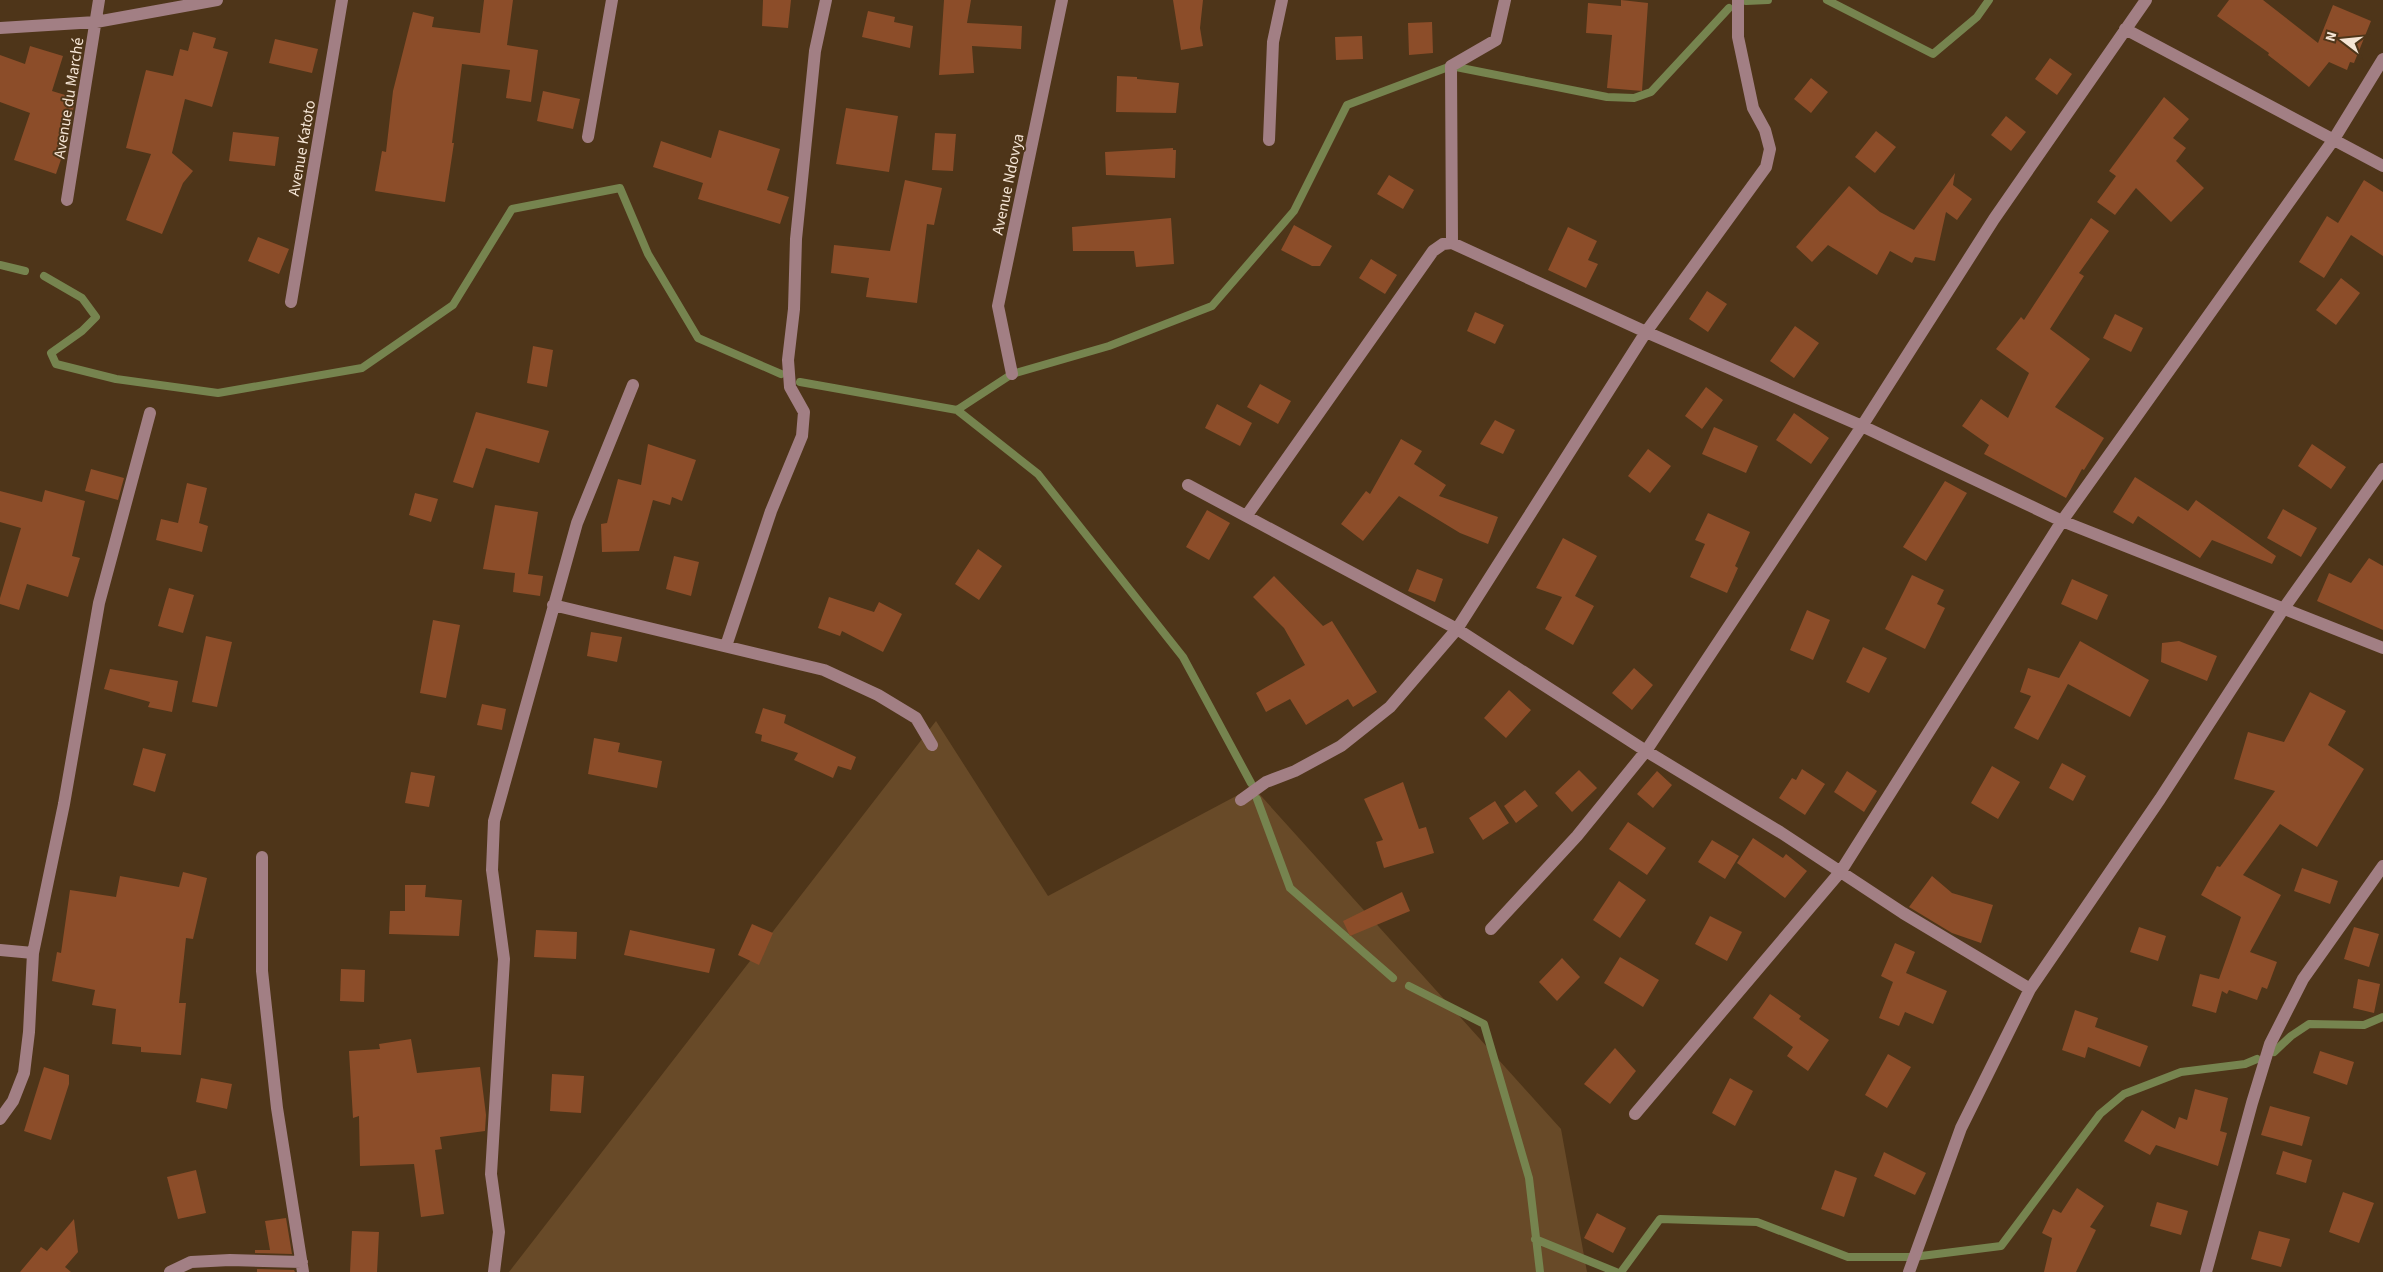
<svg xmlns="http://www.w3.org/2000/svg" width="2383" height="1272" viewBox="0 0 2383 1272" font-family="'Source Sans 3',sans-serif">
<rect width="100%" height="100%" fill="#4e3519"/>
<path fill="#684a28" d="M 936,721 L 1048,896 L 1253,787 L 1561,1129 L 1587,1272 L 509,1272 Z"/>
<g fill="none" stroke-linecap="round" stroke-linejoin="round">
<path stroke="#76844f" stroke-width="8" d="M 1827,0 L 1933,54 L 1977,17 L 1989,0
M 1746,1 L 1768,0
M 0,265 L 25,271
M 44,276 L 82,298 L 96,317 L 82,331 L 51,353 L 56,364 L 116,379 L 218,393 L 362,368 L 453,305 L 512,209 L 620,188 L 648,254 L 698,338 L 781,374
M 800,382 L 957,410 L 1038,474 L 1183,657 L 1251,783
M 957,410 L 1012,374 L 1109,346 L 1212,306 L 1294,211 L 1347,105 L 1451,66 L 1607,97 L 1634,98 L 1651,92 L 1729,8
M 1257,799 L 1290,888 L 1393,978
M 1409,986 L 1484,1024 L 1529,1178 L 1540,1272
M 2274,1052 L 2291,1036 L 2309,1024 L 2364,1025 L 2383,1017
M 1535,1239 L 1616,1272
M 1621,1272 L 1660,1219 L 1757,1222 L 1848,1257 L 1913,1257 L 2001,1246 L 2100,1114 L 2124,1094 L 2181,1072 L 2245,1064 L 2257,1059"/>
</g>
<path fill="#8c4d29" d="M 484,0 L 513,0 L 507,45 L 538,50 L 531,102 L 506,98 L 510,70 L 462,64 L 452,143 L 454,143 L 445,202 L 375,191 L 382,151 L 386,152 L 393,91 L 413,12 L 434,17 L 432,27 L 480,33 Z
M 763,0 L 791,0 L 788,28 L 762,26 Z
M 944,0 L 971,0 L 967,23 L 1022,26 L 1021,49 L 972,46 L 974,73 L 939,75 Z
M 1173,0 L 1203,0 L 1200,28 L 1203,46 L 1181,50 Z
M 1621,0 L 1648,3 L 1642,91 L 1607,88 L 1612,35 L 1586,33 L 1588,3 L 1621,6 Z
M 2229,0 L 2263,0 L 2318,43 L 2333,5 L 2371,21 L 2354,63 L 2350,62 L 2347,70 L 2329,62 L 2309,87 L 2268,55 L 2269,53 L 2217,16 Z
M 868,11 L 895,17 L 894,22 L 913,26 L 910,48 L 862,37 Z
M 1432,22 L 1433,53 L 1409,55 L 1408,23 Z
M 193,32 L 216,38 L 213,48 L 228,52 L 212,107 L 185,99 L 172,153 L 193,171 L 183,183 L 162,234 L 126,220 L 151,154 L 126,148 L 146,70 L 173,76 L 180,49 L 188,51 Z
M 1362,36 L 1363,59 L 1336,60 L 1335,37 Z
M 275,39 L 318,49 L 312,73 L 269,63 Z
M 30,46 L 63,56 L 52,91 L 75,98 L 69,136 L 56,174 L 14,160 L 30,113 L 0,102 L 0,55 L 25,64 Z
M 2050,58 L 2072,74 L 2057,95 L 2035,79 Z
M 1117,76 L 1137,77 L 1137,79 L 1179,83 L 1176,113 L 1116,112 Z
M 1811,78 L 1828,92 L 1811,113 L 1794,99 Z
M 543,91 L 580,99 L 573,129 L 537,121 Z
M 2164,97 L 2189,119 L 2173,138 L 2186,148 L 2176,161 L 2204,188 L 2171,222 L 2136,188 L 2115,215 L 2097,202 L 2116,176 L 2109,171 Z
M 846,108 L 898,116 L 889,172 L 836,164 Z
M 2006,116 L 2026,132 L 2011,151 L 1991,135 Z
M 719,130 L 780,149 L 767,190 L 789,197 L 780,224 L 698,199 L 703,183 L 653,167 L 661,141 L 711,158 Z
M 1876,131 L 1896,147 L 1875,173 L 1855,157 Z
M 233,132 L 279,137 L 275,166 L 229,161 Z
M 935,133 L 956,134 L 953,171 L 932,170 Z
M 1173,148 L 1173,150 L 1176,150 L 1175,178 L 1106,175 L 1105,152 Z
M 1955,173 L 1953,185 L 1972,199 L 1957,220 L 1946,212 L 1935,261 L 1915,257 L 1912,263 L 1890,251 L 1877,275 L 1828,245 L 1812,262 L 1796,247 L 1849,186 L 1880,212 L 1914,230 Z
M 1389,175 L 1414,190 L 1403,209 L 1377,194 Z
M 905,180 L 942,188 L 934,225 L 927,224 L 917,303 L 866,297 L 869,278 L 831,273 L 834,245 L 890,251 Z
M 2364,180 L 2383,192 L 2383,256 L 2351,235 L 2324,278 L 2299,262 L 2327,216 L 2338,223 Z
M 1171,218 L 1174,264 L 1136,267 L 1134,251 L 1073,251 L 1072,227 Z
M 2091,218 L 2109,231 L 2079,273 L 2084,276 L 2050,329 L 2090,359 L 2055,407 L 2104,438 L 2084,470 L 2082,469 L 2066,498 L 1984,454 L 1989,445 L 1962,426 L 1981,399 L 2008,418 L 2029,373 L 1996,349 L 2021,317 L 2024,320 Z
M 1294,225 L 1332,246 L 1320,266 L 1312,266 L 1281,250 Z
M 1568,227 L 1597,241 L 1588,260 L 1598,264 L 1586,288 L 1548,270 Z
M 258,237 L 289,249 L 279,274 L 248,261 Z
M 1371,259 L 1397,275 L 1385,294 L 1359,278 Z
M 2341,278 L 2360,293 L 2336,325 L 2316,310 Z
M 1707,291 L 1727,304 L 1708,332 L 1689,319 Z
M 1475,312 L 1504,325 L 1495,344 L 1467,331 Z
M 2115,314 L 2143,328 L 2131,352 L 2103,338 Z
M 1795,326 L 1819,343 L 1794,378 L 1770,361 Z
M 533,346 L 553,350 L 547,387 L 527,383 Z
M 1260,384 L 1291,401 L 1278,424 L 1247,407 Z
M 1706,387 L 1723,400 L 1702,429 L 1685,416 Z
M 1217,404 L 1252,423 L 1240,446 L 1205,428 Z
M 476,412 L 549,431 L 539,463 L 486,448 L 473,488 L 453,482 Z
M 1794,413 L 1829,438 L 1811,464 L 1776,440 Z
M 1495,420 L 1515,430 L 1503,454 L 1480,444 Z
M 1714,427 L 1758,446 L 1746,473 L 1702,454 Z
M 1401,439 L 1422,451 L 1414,464 L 1446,485 L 1439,496 L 1498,517 L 1488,544 L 1460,533 L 1399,496 L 1363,541 L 1341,524 L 1366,491 L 1370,494 Z
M 648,444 L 696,460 L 682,501 L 672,497 L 670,505 L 653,500 L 639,551 L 602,552 L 601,524 L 607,523 L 618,479 L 641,485 Z
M 2312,444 L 2346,467 L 2331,489 L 2298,466 Z
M 1648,449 L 1671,466 L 1650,493 L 1628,476 Z
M 91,469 L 124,478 L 118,500 L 85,491 Z
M 2135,477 L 2188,511 L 2196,500 L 2276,556 L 2272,564 L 2212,540 L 2200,558 L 2138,516 L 2133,524 L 2113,512 Z
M 1945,481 L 1967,493 L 1926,561 L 1903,547 Z
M 187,483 L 207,488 L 199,523 L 208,526 L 202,552 L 156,540 L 161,519 L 178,523 Z
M 45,490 L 85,501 L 72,556 L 80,558 L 68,597 L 27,584 L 19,610 L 0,604 L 0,598 L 21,528 L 0,522 L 0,491 L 42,502 Z
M 415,493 L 438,499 L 431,522 L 409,515 Z
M 495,505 L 538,512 L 528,574 L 543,576 L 540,596 L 513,592 L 515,573 L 483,569 Z
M 2283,509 L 2317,528 L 2301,557 L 2267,538 Z
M 1207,510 L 1230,523 L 1209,560 L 1186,547 Z
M 1708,513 L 1750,532 L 1735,566 L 1738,568 L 1727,593 L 1690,577 L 1705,544 L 1695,540 Z
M 1563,538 L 1597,556 L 1575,596 L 1594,606 L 1573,645 L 1545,629 L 1562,597 L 1536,588 Z
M 978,549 L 1002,566 L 979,600 L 955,584 Z
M 674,556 L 699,562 L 691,596 L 666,589 Z
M 2369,558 L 2383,566 L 2383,630 L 2317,601 L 2329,573 L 2351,583 Z
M 1417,569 L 1443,579 L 1435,602 L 1408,591 Z
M 1912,575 L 1944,590 L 1937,604 L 1945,608 L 1925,649 L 1885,629 Z
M 1274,576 L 1323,626 L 1332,621 L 1377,692 L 1353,707 L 1348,699 L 1306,725 L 1290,699 L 1266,712 L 1256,693 L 1305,665 L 1284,628 L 1253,597 Z
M 2072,579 L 2108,595 L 2097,620 L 2061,604 Z
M 169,588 L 194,595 L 183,633 L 158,626 Z
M 829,597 L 874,612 L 879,602 L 902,614 L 883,652 L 842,631 L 840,636 L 818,628 Z
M 1807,610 L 1830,620 L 1813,660 L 1790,650 Z
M 433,620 L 460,625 L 446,698 L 420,693 Z
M 591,632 L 622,637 L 617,662 L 587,656 Z
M 206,636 L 232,642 L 217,707 L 192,702 Z
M 2080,641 L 2149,680 L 2130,717 L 2068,684 L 2038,740 L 2014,728 L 2031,696 L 2020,692 L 2028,668 L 2059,678 Z
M 2179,641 L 2217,656 L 2207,681 L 2161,662 L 2162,643 Z
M 1863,647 L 1887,658 L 1869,693 L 1846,682 Z
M 1634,668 L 1653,685 L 1632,710 L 1612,693 Z
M 110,669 L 178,681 L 172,712 L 148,707 L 150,702 L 104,689 Z
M 1509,690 L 1531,710 L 1506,738 L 1484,718 Z
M 2310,692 L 2346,711 L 2328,745 L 2364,769 L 2317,847 L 2280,824 L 2243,875 L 2281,895 L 2250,952 L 2277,962 L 2267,989 L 2262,987 L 2257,1000 L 2229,990 L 2227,994 L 2222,991 L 2216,1013 L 2192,1006 L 2200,974 L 2219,979 L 2241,917 L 2201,895 L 2217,866 L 2220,867 L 2275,791 L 2234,779 L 2248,732 L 2284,742 Z
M 482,704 L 506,709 L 502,730 L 477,725 Z
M 763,708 L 786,715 L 784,723 L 856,757 L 851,770 L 838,766 L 833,778 L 794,760 L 798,753 L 761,741 L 762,735 L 755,733 Z
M 594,738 L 620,743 L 618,752 L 662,761 L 657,788 L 588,774 Z
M 143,748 L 166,754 L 155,792 L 133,785 Z
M 2062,763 L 2086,776 L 2073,801 L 2049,788 Z
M 1992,766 L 2020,782 L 1998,819 L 1971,803 Z
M 1802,769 L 1825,784 L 1805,815 L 1779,798 L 1792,778 L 1796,780 Z
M 1579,770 L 1597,788 L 1572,812 L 1555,793 Z
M 1657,771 L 1672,785 L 1653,808 L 1637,794 Z
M 1847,771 L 1877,791 L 1864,812 L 1834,792 Z
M 411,772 L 435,776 L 429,807 L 405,803 Z
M 1403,782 L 1419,829 L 1426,827 L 1434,853 L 1384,868 L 1376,842 L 1383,840 L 1364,799 Z
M 1525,790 L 1538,806 L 1516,823 L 1504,806 Z
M 1495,801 L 1509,823 L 1483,840 L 1469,818 Z
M 1628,822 L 1666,848 L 1647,875 L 1609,849 Z
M 1753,838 L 1783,858 L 1786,854 L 1807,871 L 1785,898 L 1737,863 Z
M 1712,840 L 1739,856 L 1725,879 L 1698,862 Z
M 2302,868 L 2338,881 L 2330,904 L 2294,891 Z
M 183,872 L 207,878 L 193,939 L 186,938 L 179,1003 L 186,1003 L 181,1055 L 141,1052 L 141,1047 L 112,1044 L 116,1009 L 92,1005 L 95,990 L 52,981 L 57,952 L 61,953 L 70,890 L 116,897 L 120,876 L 179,887 Z
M 1932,876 L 1952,893 L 1993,905 L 1981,943 L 1952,933 L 1909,907 Z
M 1619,881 L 1646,900 L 1620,938 L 1593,920 Z
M 405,885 L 426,885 L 425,897 L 462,900 L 459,936 L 389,934 L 390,911 L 405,911 Z
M 1402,892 L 1410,911 L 1350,936 L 1343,921 Z
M 1710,916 L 1742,932 L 1727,961 L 1695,944 Z
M 752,924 L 773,933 L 759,965 L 738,955 Z
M 2139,927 L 2166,936 L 2158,961 L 2130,952 Z
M 2354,927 L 2379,934 L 2369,967 L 2344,959 Z
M 536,930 L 577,932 L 576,959 L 534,957 Z
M 630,930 L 715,949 L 709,973 L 624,955 Z
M 1895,943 L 1915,952 L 1906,973 L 1947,991 L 1933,1024 L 1905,1012 L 1899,1026 L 1879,1018 L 1893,982 L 1881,976 Z
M 1620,957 L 1659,980 L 1643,1007 L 1604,983 Z
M 1562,958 L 1580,977 L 1557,1001 L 1539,982 Z
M 341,969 L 365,970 L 364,1002 L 340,1001 Z
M 2358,979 L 2380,984 L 2374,1013 L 2353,1008 Z
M 1770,994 L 1801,1016 L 1799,1019 L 1829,1040 L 1808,1071 L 1787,1056 L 1793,1047 L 1753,1018 Z
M 2075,1010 L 2098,1018 L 2095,1027 L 2148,1046 L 2140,1067 L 2088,1047 L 2085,1058 L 2062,1050 Z
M 411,1039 L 417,1073 L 480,1067 L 486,1115 L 485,1131 L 440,1137 L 442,1149 L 435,1150 L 444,1214 L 421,1217 L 414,1164 L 360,1166 L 359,1116 L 353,1118 L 349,1051 L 380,1049 L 379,1044 Z
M 1615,1048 L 1636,1071 L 1610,1104 L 1584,1084 Z
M 2320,1051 L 2354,1062 L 2347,1085 L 2313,1073 Z
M 1888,1054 L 1911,1067 L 1887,1108 L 1865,1095 Z
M 44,1067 L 69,1075 L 69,1084 L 51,1140 L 24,1131 Z
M 552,1074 L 584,1076 L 581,1113 L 550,1111 Z
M 201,1078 L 232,1084 L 227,1109 L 196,1102 Z
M 1730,1078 L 1753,1091 L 1735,1126 L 1712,1113 Z
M 2195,1089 L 2228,1098 L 2220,1131 L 2227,1133 L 2218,1166 L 2156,1145 L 2150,1155 L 2124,1141 L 2142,1110 L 2175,1129 L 2179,1117 L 2187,1120 Z
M 2270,1106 L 2310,1117 L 2302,1146 L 2261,1135 Z
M 2283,1151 L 2312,1160 L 2306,1183 L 2276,1174 Z
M 1884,1152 L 1926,1173 L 1915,1195 L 1874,1176 Z
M 196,1170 L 206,1213 L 178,1219 L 167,1177 Z
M 1835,1170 L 1857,1178 L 1844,1217 L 1821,1209 Z
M 2077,1188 L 2104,1206 L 2090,1227 L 2096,1230 L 2076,1272 L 2044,1272 L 2052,1238 L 2042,1233 L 2053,1209 L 2061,1213 Z
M 2343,1192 L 2374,1203 L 2359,1243 L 2329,1232 Z
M 2157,1202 L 2188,1211 L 2181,1235 L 2150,1226 Z
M 1597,1213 L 1626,1228 L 1613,1253 L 1584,1238 Z
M 286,1218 L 292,1254 L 255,1253 L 255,1250 L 270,1250 L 265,1221 Z
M 74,1219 L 78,1252 L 65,1267 L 71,1272 L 20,1272 L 41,1247 L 47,1251 Z
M 352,1231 L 379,1232 L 377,1272 L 350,1272 Z
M 2259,1231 L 2290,1239 L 2281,1267 L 2251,1259 Z
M 257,1269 L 294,1270 L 295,1272 L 257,1272 Z"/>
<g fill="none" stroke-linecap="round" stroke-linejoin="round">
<path stroke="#a27f84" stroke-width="12" d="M 0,28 L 96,22 L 217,0
M 2125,29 L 2383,166
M 588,137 L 612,0
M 1269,140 L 1273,42 L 1282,0
M 67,200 L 99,0
M 1452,243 L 1451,66 L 1496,40 L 1505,0
M 291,302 L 342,0
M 1012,374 L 998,306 L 1062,0
M 1188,485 L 1457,629 L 1646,751 L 1780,832 L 1903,913 L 2030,989
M 1247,515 L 1433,251 L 1443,244 L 1452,243 L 1646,332 L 1862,426 L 2062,521 L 2383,648
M 553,605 L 824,670 L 878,695 L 916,718 L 932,745
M 726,646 L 771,511 L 802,436 L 804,412 L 790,387 L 788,360 L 794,309 L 796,239 L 815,51 L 826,0
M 1241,800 L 1266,782 L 1295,771 L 1341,746 L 1390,707 L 1457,629 L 1646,332 L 1766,167 L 1770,149 L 1765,130 L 1753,108 L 1738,37 L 1738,0
M 262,857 L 262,971 L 277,1108 L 303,1272
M 1491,929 L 1577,836 L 1646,751 L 1862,426 L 1994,219 L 2146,0
M 0,950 L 33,953
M 1635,1114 L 1841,871 L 2062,521 L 2334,139 L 2383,59
M 0,1119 L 13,1101 L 24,1073 L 29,1032 L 33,953 L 64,804 L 99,603 L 150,413
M 170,1272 L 191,1262 L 230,1260 L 302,1262
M 494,1272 L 499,1232 L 491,1174 L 504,959 L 492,870 L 494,821 L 577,523 L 633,385
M 1909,1272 L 1961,1128 L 2030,989 L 2160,799 L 2284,608 L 2383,469
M 2206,1272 L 2252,1103 L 2270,1044 L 2303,979 L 2383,866"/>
</g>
<g text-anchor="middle" stroke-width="4" stroke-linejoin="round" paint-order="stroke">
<g font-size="16" fill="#f5e5d5" stroke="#4e3519">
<text transform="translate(68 98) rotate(-81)" y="6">Avenue du Marché</text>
<text transform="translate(301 148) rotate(-80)" y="6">Avenue Katoto</text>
<text transform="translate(1007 184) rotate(-78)" y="6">Avenue Ndovya</text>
</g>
</g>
<g transform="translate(2343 40) rotate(286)" stroke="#4e3519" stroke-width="4" paint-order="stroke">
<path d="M0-4L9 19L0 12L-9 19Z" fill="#f5e5d5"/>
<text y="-8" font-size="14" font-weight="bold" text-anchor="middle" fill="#f5e5d5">N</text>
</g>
</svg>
